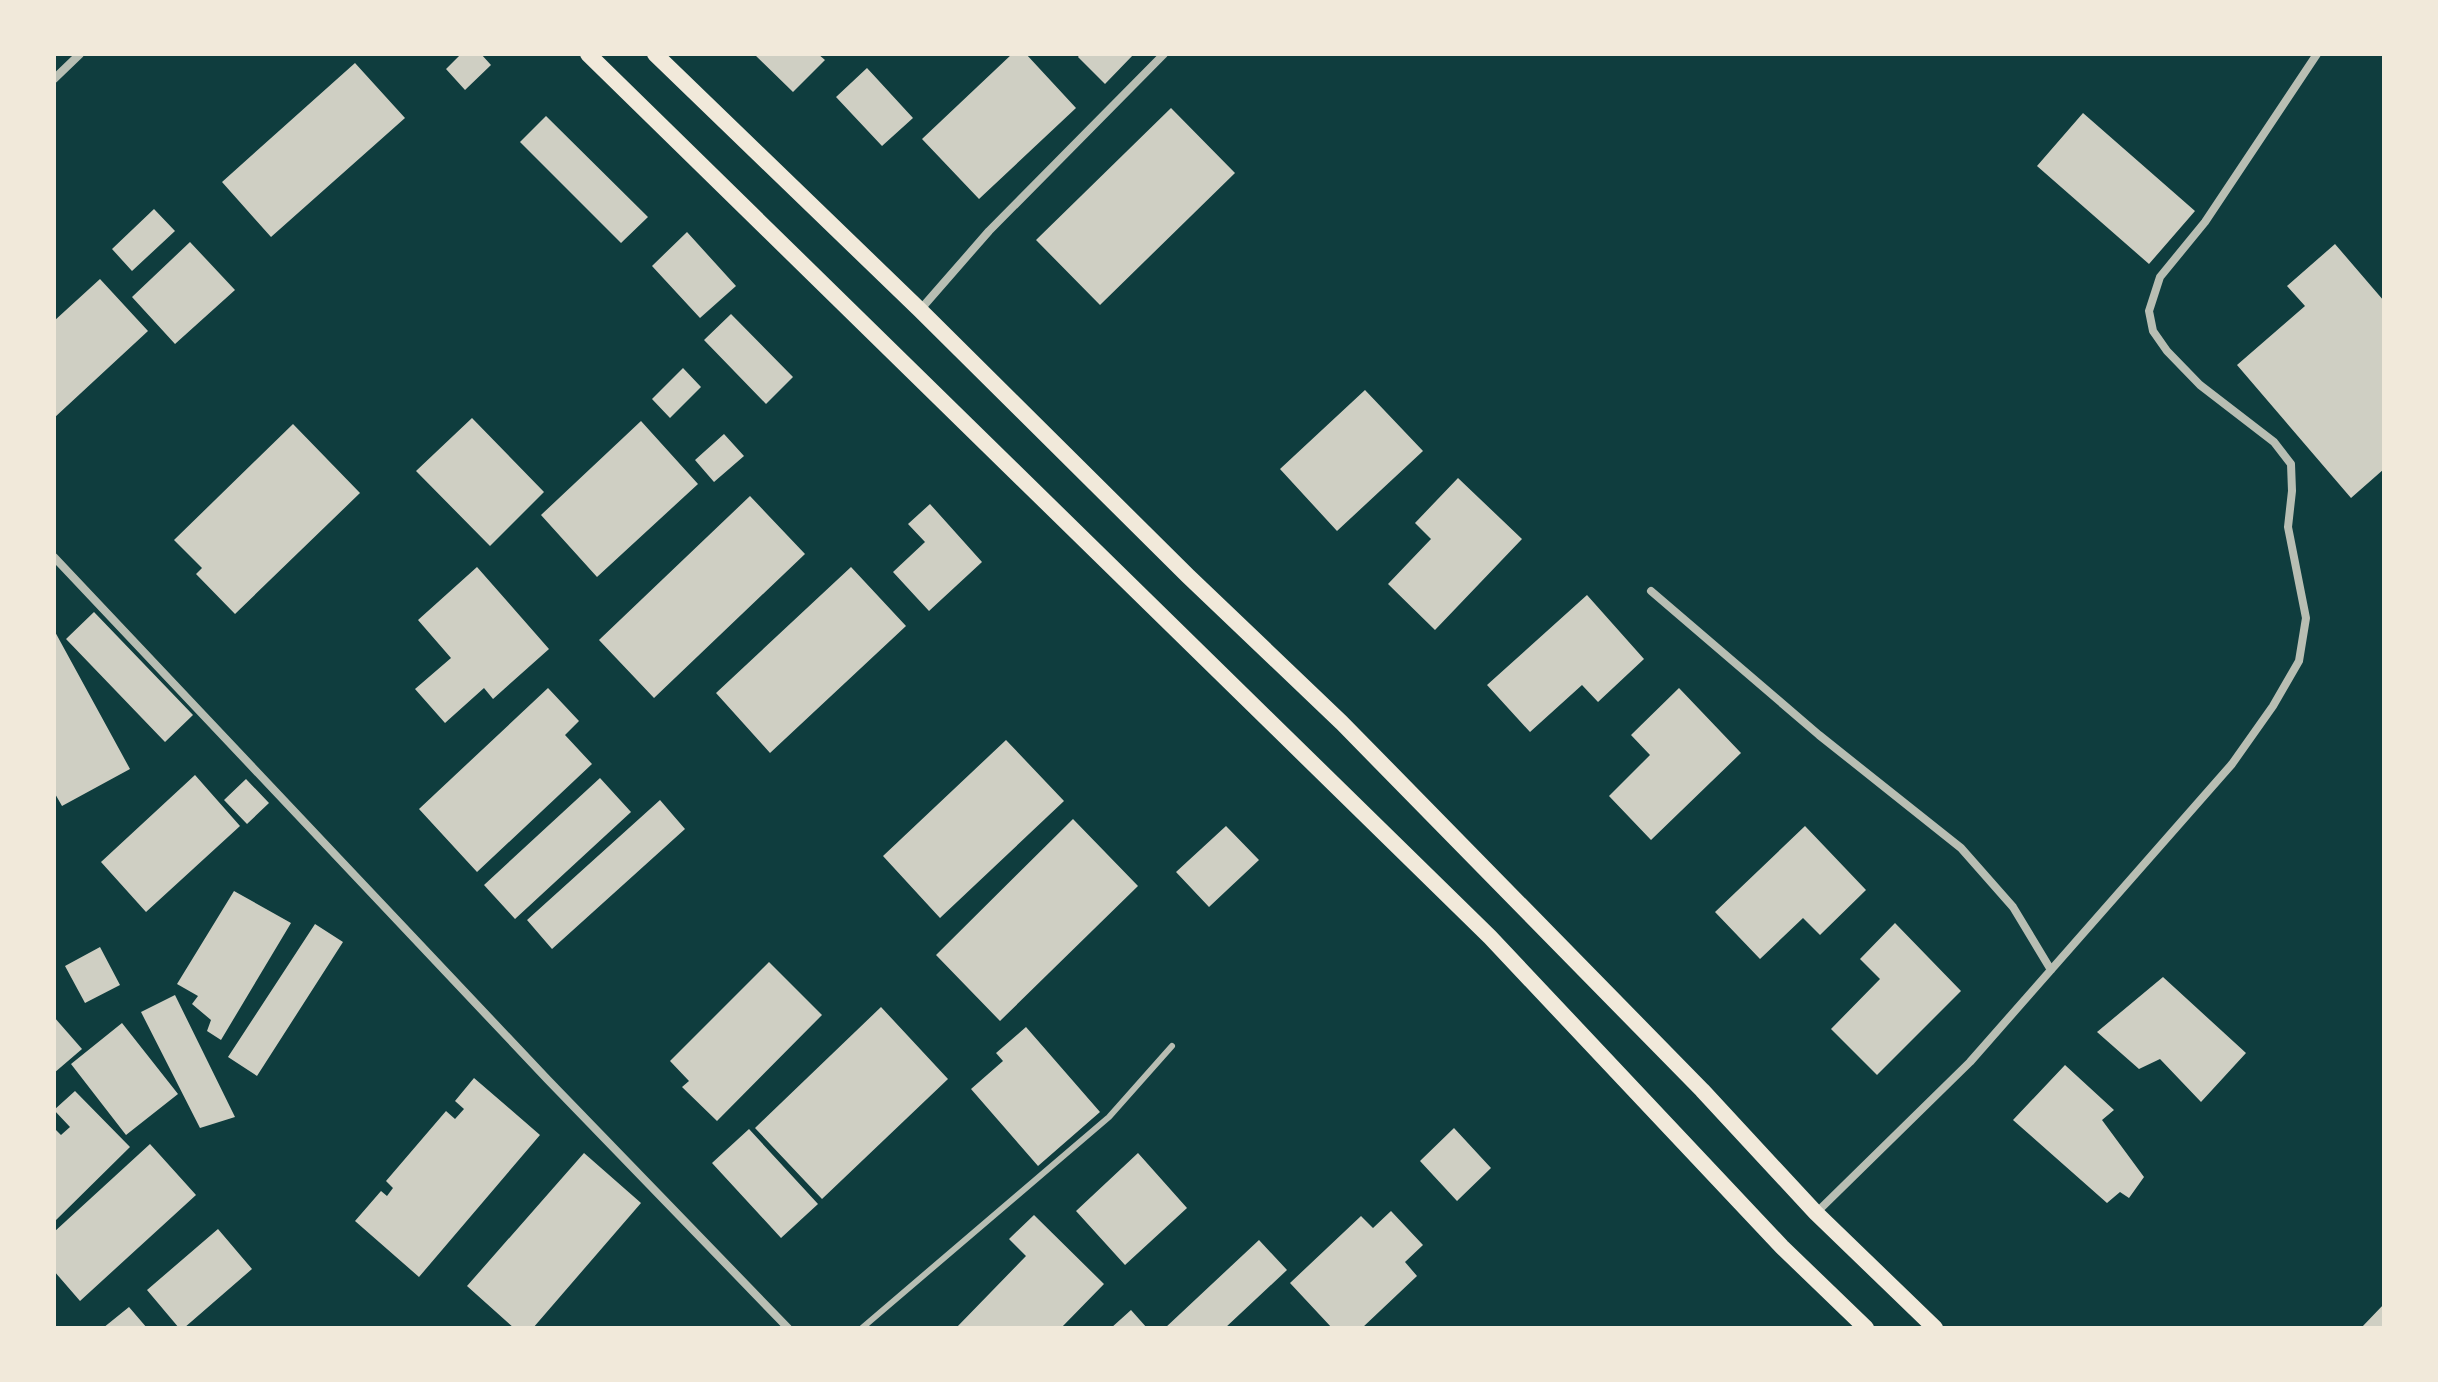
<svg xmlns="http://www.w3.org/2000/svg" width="2438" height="1382" viewBox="0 0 2438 1382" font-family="Literata,serif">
<rect width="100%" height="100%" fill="#0f3d3e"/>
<path fill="#cfcfc3" d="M 461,54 L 481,54 L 491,65 L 465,90 L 446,69 Z
M 754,54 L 818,54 L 825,60 L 793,92 Z
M 1012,54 L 1026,54 L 1076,108 L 979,199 L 922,139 Z
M 1080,54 L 1134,54 L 1105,84 L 1078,57 Z
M 355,63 L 405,118 L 271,237 L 222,182 Z
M 867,68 L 913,118 L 882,146 L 836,97 Z
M 1171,108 L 1235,173 L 1100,305 L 1036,240 Z
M 2083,113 L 2195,211 L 2149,264 L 2037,166 Z
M 546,116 L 648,217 L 621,243 L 520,142 Z
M 154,209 L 175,231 L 132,271 L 112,249 Z
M 687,232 L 736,286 L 700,318 L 652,266 Z
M 190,242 L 235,290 L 175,344 L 132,297 Z
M 2335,244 L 2384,301 L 2384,469 L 2351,498 L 2237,365 L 2305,306 L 2287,286 Z
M 100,279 L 148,331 L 54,418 L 54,321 Z
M 731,314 L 793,377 L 766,404 L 704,340 Z
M 683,368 L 701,387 L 670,418 L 652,399 Z
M 1365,390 L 1423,451 L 1337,531 L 1280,469 Z
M 472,418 L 544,492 L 490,546 L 416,471 Z
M 641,421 L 698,484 L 597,577 L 541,515 Z
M 293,424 L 360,493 L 235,614 L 196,574 L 202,568 L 174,540 Z
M 724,434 L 744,456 L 714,482 L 695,460 Z
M 1458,478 L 1522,539 L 1435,630 L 1388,584 L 1431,539 L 1415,523 Z
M 750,496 L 805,554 L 654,698 L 599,640 Z
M 930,504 L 982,562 L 929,611 L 893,572 L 925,542 L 908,524 Z
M 477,567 L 549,649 L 493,699 L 484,688 L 445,723 L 415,689 L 451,658 L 418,620 Z
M 851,567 L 906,626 L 770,753 L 716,693 Z
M 1587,595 L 1644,659 L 1598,702 L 1582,685 L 1530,732 L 1487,685 Z
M 94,612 L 193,715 L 165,742 L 66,639 Z
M 54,630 L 130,769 L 62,806 L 54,792 Z
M 548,688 L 579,721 L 565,735 L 592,764 L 477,872 L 419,809 Z
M 1679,688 L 1741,753 L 1651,840 L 1609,796 L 1650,755 L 1631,735 Z
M 1006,740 L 1064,801 L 940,918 L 883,856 Z
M 195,775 L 240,826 L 146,912 L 101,862 Z
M 600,778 L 631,812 L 515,919 L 484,885 Z
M 246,779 L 269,803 L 247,824 L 224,800 Z
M 660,800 L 685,829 L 552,949 L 527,920 Z
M 1073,819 L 1138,886 L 1000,1021 L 936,955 Z
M 1226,826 L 1259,860 L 1209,907 L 1176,872 Z
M 1805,826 L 1866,890 L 1820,935 L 1803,918 L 1760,959 L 1715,912 Z
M 234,891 L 291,923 L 221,1040 L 207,1031 L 211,1020 L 192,1004 L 198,996 L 177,984 Z
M 1895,923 L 1961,991 L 1877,1075 L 1831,1029 L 1880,979 L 1860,959 Z
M 315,924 L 343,942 L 257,1076 L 228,1057 Z
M 100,947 L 120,985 L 85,1003 L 65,966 Z
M 769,962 L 822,1015 L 717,1121 L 682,1087 L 689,1081 L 670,1061 Z
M 2163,977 L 2246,1053 L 2201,1102 L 2160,1059 L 2139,1069 L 2097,1032 Z
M 175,995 L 235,1117 L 200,1128 L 141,1012 Z
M 881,1007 L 948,1079 L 822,1199 L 755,1128 Z
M 54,1017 L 82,1049 L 54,1073 Z
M 122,1023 L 178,1094 L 126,1135 L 71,1064 Z
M 1026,1027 L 1100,1112 L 1038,1166 L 971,1089 L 1003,1061 L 996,1053 Z
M 2065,1065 L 2114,1110 L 2102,1120 L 2144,1177 L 2129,1198 L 2120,1192 L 2107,1203 L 2013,1120 Z
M 474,1078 L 540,1135 L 419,1277 L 355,1221 L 381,1191 L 387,1196 L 393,1188 L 386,1181 L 446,1111 L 455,1119 L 464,1109 L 455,1101 Z
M 75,1091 L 130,1147 L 54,1222 L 54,1128 L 61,1135 L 70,1127 L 54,1110 Z
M 1454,1128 L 1491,1168 L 1457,1201 L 1420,1161 Z
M 749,1129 L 818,1204 L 781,1238 L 712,1163 Z
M 150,1144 L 196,1195 L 80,1301 L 54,1271 L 54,1232 Z
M 584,1153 L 641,1203 L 533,1328 L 514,1328 L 467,1286 Z
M 1138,1153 L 1187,1208 L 1125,1265 L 1076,1211 Z
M 1391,1211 L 1423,1245 L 1405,1262 L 1417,1276 L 1362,1328 L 1332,1328 L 1290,1283 L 1361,1216 L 1373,1228 Z
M 1034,1215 L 1104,1284 L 1061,1328 L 956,1328 L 1026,1256 L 1009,1239 Z
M 218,1229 L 252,1269 L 184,1328 L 179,1328 L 147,1290 Z
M 1259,1240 L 1287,1270 L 1225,1328 L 1165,1328 Z
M 2384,1304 L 2384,1328 L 2361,1328 Z
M 129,1307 L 147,1328 L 103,1328 Z
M 1131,1310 L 1147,1328 L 1111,1328 Z"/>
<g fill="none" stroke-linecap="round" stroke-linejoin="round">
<path stroke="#b8beb3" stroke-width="6" d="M 862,1328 L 1109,1117 L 1172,1046"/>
<path stroke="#b8beb3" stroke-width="8" d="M 54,79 L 80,54
M 920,310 L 989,231 L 1164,54
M 54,557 L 548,1080 L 788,1328
M 1651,591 L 1819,735 L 1961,848 L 2013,907 L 2051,970
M 1816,1213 L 1970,1062 L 2232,764 L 2273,706 L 2299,661 L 2306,618 L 2288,527 L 2292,491 L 2291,464 L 2274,442 L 2200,385 L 2167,351 L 2153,331 L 2149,311 L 2160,277 L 2205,222 L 2317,54"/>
<path stroke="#f1e9da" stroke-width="16" d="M 588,54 L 1490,937 L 1782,1247 L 1866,1328
M 655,54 L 920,310 L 1188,576 L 1342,723 L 1702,1090 L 1816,1213 L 1935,1328"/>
</g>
<rect width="2438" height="1382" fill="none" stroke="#f1e9da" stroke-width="112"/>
</svg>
